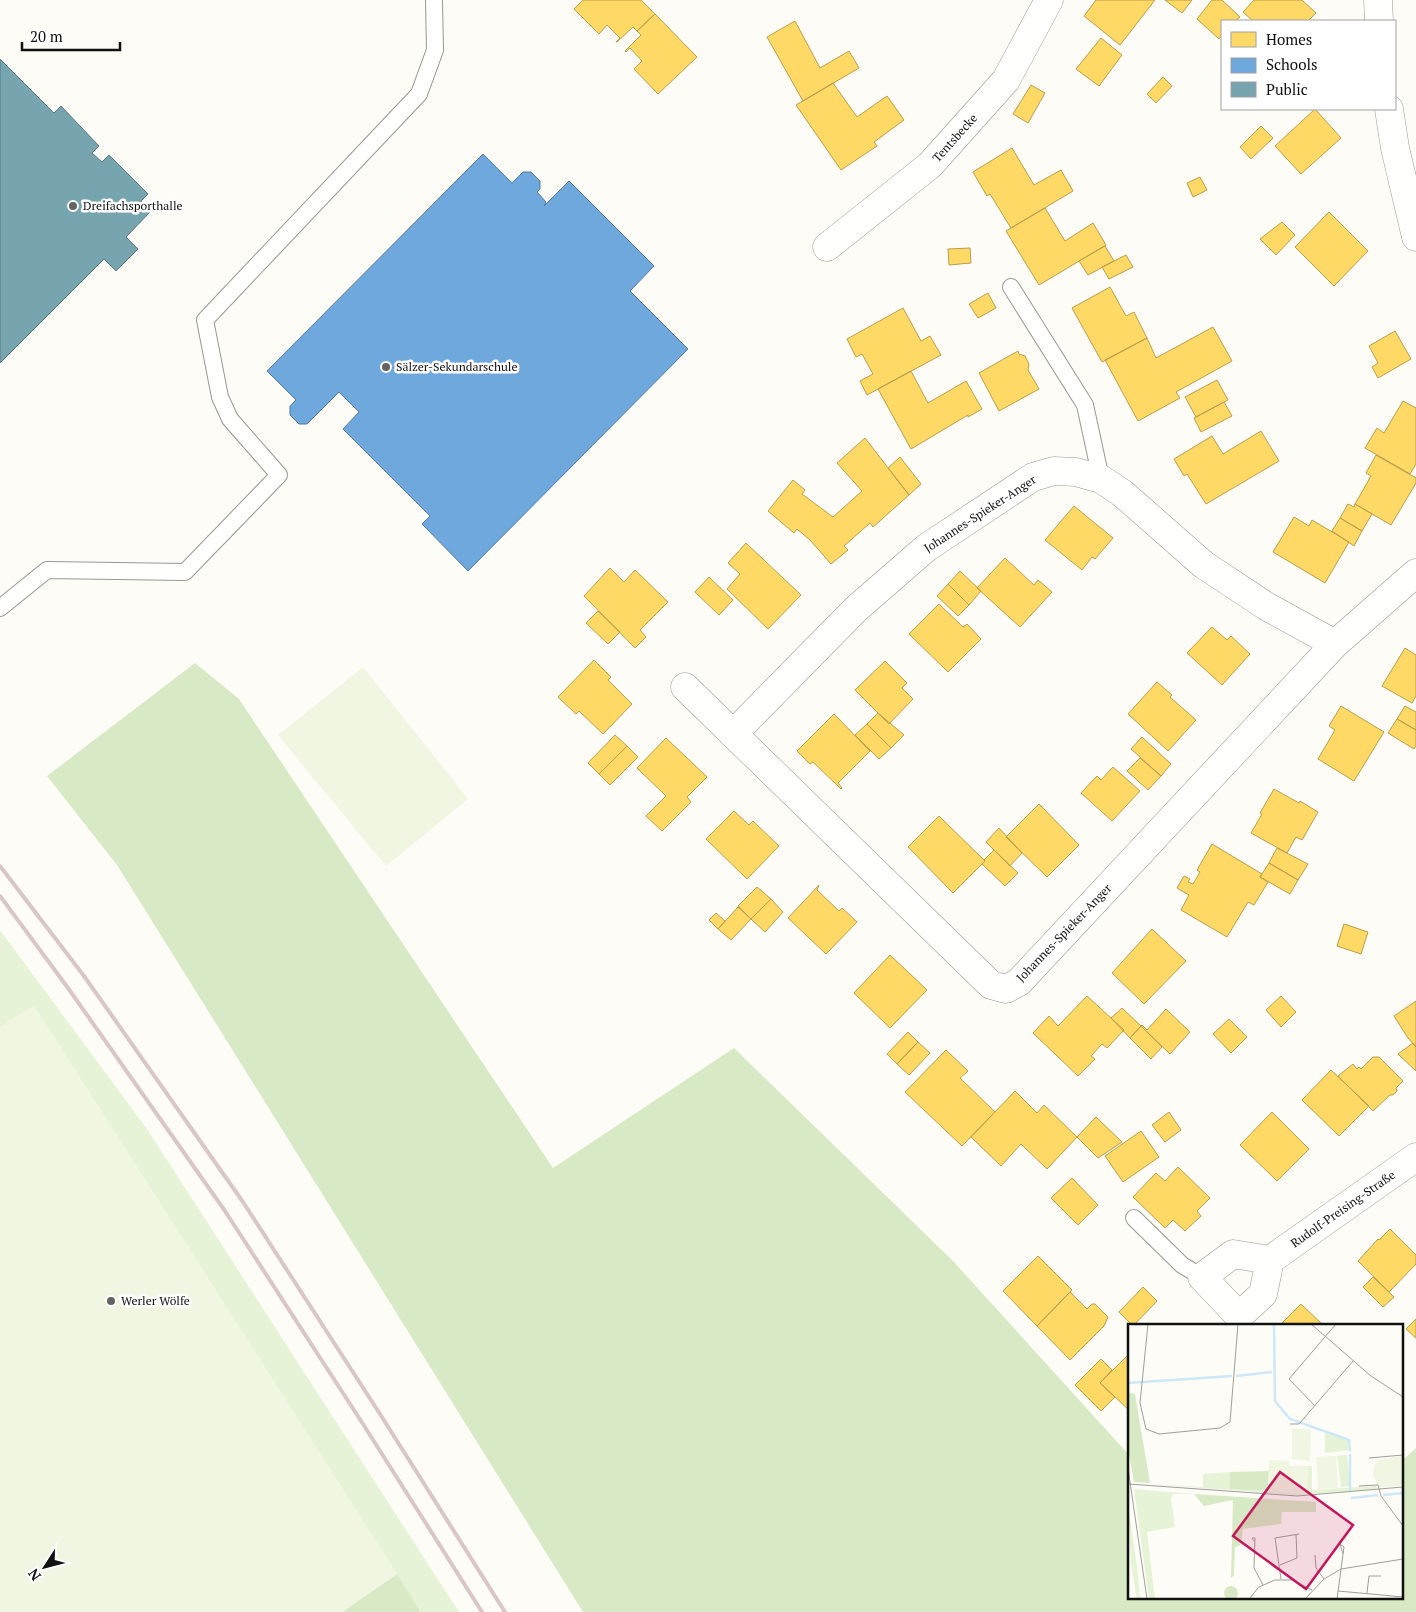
<svg xmlns="http://www.w3.org/2000/svg" width="1416" height="1612" viewBox="0 0 1416 1612" font-family="'PT Serif',serif">
<rect width="100%" height="100%" fill="#fdfcf7"/>
<path fill="#e7f3d7" d="M 0,930 L 147,1129 L 459,1612 L 421,1612 L 34,1006 L 0,1027 Z"/>
<path fill="#d8eac5" d="M 195,663 L 239,699 L 553,1168 L 734,1048 L 953,1261 L 1130,1456 L 1130,1598 L 1402,1598 L 1402,1461 L 1416,1448 L 1416,1612 L 583,1612 L 117,865 L 47,776 Z
M 397,1574 L 421,1612 L 342,1612 Z"/>
<path fill="#f0f6e1" d="M 363,667 L 468,799 L 386,866 L 278,735 Z
M 34,1006 L 397,1574 L 342,1612 L 0,1612 L 0,1027 Z"/>
<path fill="#ffd966" stroke="#b89d4c" d="M 583,0 L 641,0 L 655,14 L 637,31 L 633,27 L 617,42 L 616,42 L 620,38 L 607,25 L 599,34 L 574,9 Z
M 1096,0 L 1155,0 L 1120,45 L 1084,16 Z
M 1165,0 L 1192,0 L 1182,13 Z
M 1212,0 L 1222,0 L 1240,17 L 1235,21 L 1222,21 L 1222,35 L 1219,39 L 1197,19 Z
M 1254,0 L 1302,0 L 1316,13 L 1308,21 L 1253,21 L 1243,12 Z
M 655,14 L 697,57 L 658,94 L 634,69 L 642,61 L 630,48 L 626,52 L 625,51 L 641,35 L 637,31 Z
M 795,21 L 820,68 L 849,51 L 859,68 L 803,101 L 767,37 Z
M 1101,38 L 1122,55 L 1099,86 L 1076,69 Z
M 1163,77 L 1172,86 L 1156,103 L 1147,94 Z
M 833,83 L 857,117 L 887,96 L 904,120 L 874,142 L 877,146 L 841,170 L 796,105 Z
M 1031,85 L 1045,93 L 1028,123 L 1013,114 Z
M 1315,109 L 1341,138 L 1301,174 L 1275,146 Z
M 1261,126 L 1273,138 L 1251,159 L 1240,147 Z
M 1012,148 L 1034,185 L 1061,170 L 1073,191 L 1011,228 L 990,194 L 987,196 L 973,172 Z
M 1200,177 L 1207,190 L 1193,197 L 1187,183 Z
M 1045,208 L 1065,241 L 1093,223 L 1106,245 L 1039,285 L 1006,231 Z
M 1329,212 L 1368,251 L 1334,286 L 1295,247 Z
M 1282,222 L 1295,235 L 1276,255 L 1260,239 Z
M 1105,246 L 1114,261 L 1088,275 L 1079,261 Z
M 970,248 L 971,263 L 949,265 L 948,249 Z
M 1126,255 L 1133,267 L 1109,279 L 1102,267 Z
M 1110,287 L 1126,316 L 1134,312 L 1147,338 L 1102,362 L 1072,308 Z
M 988,293 L 996,308 L 978,318 L 969,304 Z
M 903,308 L 921,341 L 930,336 L 941,355 L 867,395 L 860,381 L 873,374 L 862,354 L 856,357 L 847,339 Z
M 1213,327 L 1232,361 L 1176,392 L 1180,398 L 1138,421 L 1105,360 L 1147,338 L 1156,358 Z
M 1395,331 L 1411,359 L 1378,378 L 1372,367 L 1378,363 L 1369,346 Z
M 1018,351 L 1019,354 L 1025,356 L 1029,364 L 1028,370 L 1039,389 L 999,411 L 979,373 Z
M 911,371 L 928,403 L 966,381 L 982,409 L 968,417 L 968,415 L 911,449 L 878,389 Z
M 1217,380 L 1228,400 L 1196,417 L 1185,397 Z
M 1403,401 L 1416,408 L 1416,464 L 1410,474 L 1365,448 L 1377,428 L 1384,433 Z
M 1224,402 L 1232,416 L 1201,432 L 1194,418 Z
M 1261,431 L 1279,461 L 1206,504 L 1187,474 L 1184,476 L 1174,459 L 1212,436 L 1223,454 Z
M 865,438 L 909,495 L 873,527 L 870,523 L 844,546 L 848,550 L 831,564 L 810,540 L 797,529 L 794,533 L 768,511 L 793,480 L 805,490 L 802,494 L 833,517 L 862,491 L 837,463 Z
M 1376,455 L 1416,478 L 1416,483 L 1391,525 L 1355,504 L 1371,476 L 1366,473 Z
M 900,457 L 921,484 L 909,495 L 888,468 Z
M 1348,504 L 1354,507 L 1355,504 L 1372,514 L 1362,531 L 1340,518 Z
M 1074,506 L 1113,538 L 1095,559 L 1092,557 L 1082,570 L 1045,540 Z
M 1294,517 L 1309,526 L 1312,520 L 1349,542 L 1325,583 L 1273,552 Z
M 1340,518 L 1362,531 L 1354,546 L 1332,531 Z
M 746,543 L 801,595 L 768,629 L 727,589 L 740,574 L 728,563 Z
M 1005,558 L 1034,585 L 1038,580 L 1052,592 L 1020,627 L 977,588 Z
M 610,568 L 624,582 L 635,570 L 668,602 L 640,630 L 646,637 L 635,648 L 584,596 Z
M 960,571 L 981,591 L 969,605 L 948,584 Z
M 709,577 L 733,600 L 719,615 L 695,592 Z
M 948,584 L 969,605 L 958,616 L 937,596 Z
M 939,604 L 963,627 L 967,624 L 981,639 L 948,672 L 909,634 Z
M 598,611 L 620,632 L 608,644 L 586,623 Z
M 1212,627 L 1227,640 L 1231,636 L 1250,654 L 1222,685 L 1187,653 Z
M 1405,648 L 1416,655 L 1416,696 L 1412,703 L 1382,686 Z
M 594,660 L 611,677 L 608,680 L 632,704 L 603,734 L 579,711 L 576,714 L 558,697 Z
M 885,661 L 907,683 L 902,688 L 913,699 L 889,724 L 855,690 Z
M 1157,682 L 1172,695 L 1170,697 L 1196,720 L 1168,751 L 1128,714 Z
M 1341,706 L 1384,732 L 1354,781 L 1318,759 L 1335,730 L 1329,726 Z
M 1405,706 L 1416,712 L 1416,730 L 1397,719 Z
M 878,713 L 904,735 L 891,748 L 867,724 Z
M 834,714 L 870,751 L 838,783 L 842,788 L 841,789 L 813,762 L 810,764 L 797,751 Z
M 1397,719 L 1416,730 L 1416,746 L 1414,749 L 1388,733 Z
M 867,724 L 891,748 L 879,759 L 855,735 Z
M 615,735 L 627,746 L 599,774 L 588,763 Z
M 1142,737 L 1171,764 L 1161,776 L 1131,749 Z
M 666,738 L 707,777 L 687,797 L 691,802 L 662,831 L 646,816 L 666,796 L 637,768 Z
M 627,746 L 638,757 L 610,785 L 599,774 Z
M 1140,758 L 1161,776 L 1148,790 L 1127,771 Z
M 1113,767 L 1140,791 L 1112,821 L 1081,793 L 1097,776 L 1101,780 Z
M 1274,789 L 1299,803 L 1300,801 L 1318,812 L 1302,840 L 1296,837 L 1287,853 L 1251,833 L 1262,814 L 1260,813 Z
M 1039,804 L 1079,845 L 1047,877 L 1006,837 Z
M 734,811 L 749,825 L 753,821 L 779,846 L 747,879 L 706,839 Z
M 939,816 L 985,861 L 953,893 L 908,847 Z
M 999,828 L 1022,853 L 1010,866 L 986,842 Z
M 1212,844 L 1262,874 L 1260,877 L 1268,882 L 1254,905 L 1248,902 L 1227,937 L 1181,910 L 1189,895 L 1177,888 L 1184,876 L 1190,879 L 1188,882 L 1193,884 L 1200,872 L 1197,870 Z
M 1277,848 L 1308,864 L 1298,880 L 1269,863 Z
M 994,850 L 1018,873 L 1005,886 L 982,864 L 985,861 L 984,860 Z
M 1269,863 L 1298,880 L 1290,894 L 1260,877 Z
M 819,885 L 817,890 L 839,911 L 842,908 L 857,922 L 826,954 L 788,918 Z
M 757,887 L 771,899 L 751,919 L 738,906 Z
M 771,899 L 783,912 L 765,932 L 751,919 Z
M 738,907 L 751,919 L 731,940 L 718,929 Z
M 716,913 L 725,921 L 718,929 L 709,920 Z
M 1344,924 L 1368,932 L 1361,954 L 1337,946 Z
M 1152,929 L 1186,961 L 1144,1004 L 1112,973 Z
M 890,955 L 927,990 L 890,1028 L 854,993 Z
M 1087,996 L 1124,1030 L 1107,1048 L 1102,1044 L 1091,1056 L 1095,1059 L 1078,1076 L 1033,1033 L 1049,1016 L 1058,1026 Z
M 1281,996 L 1296,1012 L 1281,1027 L 1266,1010 Z
M 1416,1001 L 1416,1047 L 1408,1038 L 1394,1016 Z
M 1122,1008 L 1141,1026 L 1130,1038 L 1111,1018 Z
M 1166,1009 L 1190,1032 L 1170,1054 L 1141,1026 L 1142,1025 L 1147,1030 Z
M 1229,1019 L 1247,1037 L 1231,1053 L 1213,1034 Z
M 1141,1026 L 1162,1047 L 1151,1059 L 1130,1038 Z
M 908,1032 L 918,1042 L 897,1064 L 887,1054 Z
M 918,1042 L 930,1053 L 909,1075 L 897,1064 Z
M 1413,1043 L 1416,1047 L 1416,1071 L 1398,1054 Z
M 946,1050 L 968,1071 L 960,1078 L 995,1112 L 962,1146 L 905,1092 Z
M 1373,1057 L 1379,1057 L 1403,1081 L 1396,1088 L 1397,1091 L 1393,1095 L 1390,1095 L 1373,1111 L 1338,1076 L 1353,1064 L 1357,1069 L 1359,1067 L 1361,1069 Z
M 1331,1070 L 1369,1106 L 1339,1136 L 1302,1100 Z
M 1015,1091 L 1037,1113 L 1044,1105 L 1077,1137 L 1047,1169 L 1021,1144 L 1001,1166 L 971,1137 Z
M 1169,1112 L 1181,1130 L 1165,1142 L 1152,1125 Z
M 1272,1112 L 1309,1149 L 1277,1181 L 1240,1145 Z
M 1096,1117 L 1122,1142 L 1098,1158 L 1077,1137 Z
M 1141,1131 L 1159,1157 L 1123,1182 L 1105,1156 Z
M 1178,1167 L 1210,1198 L 1197,1211 L 1201,1216 L 1185,1231 L 1173,1220 L 1165,1228 L 1133,1197 L 1156,1173 L 1165,1181 Z
M 1072,1178 L 1098,1205 L 1078,1225 L 1051,1198 Z
M 1390,1229 L 1416,1255 L 1416,1264 L 1389,1292 L 1358,1261 L 1378,1239 L 1379,1240 Z
M 1038,1256 L 1072,1290 L 1037,1326 L 1003,1291 Z
M 1373,1277 L 1394,1297 L 1383,1307 L 1363,1287 Z
M 1143,1287 L 1157,1301 L 1133,1326 L 1119,1312 Z
M 1070,1292 L 1087,1309 L 1092,1304 L 1095,1304 L 1108,1317 L 1104,1326 L 1070,1360 L 1037,1326 Z
M 1301,1304 L 1324,1326 L 1279,1326 Z
M 1416,1319 L 1416,1338 L 1406,1329 Z
M 1130,1353 L 1130,1411 L 1100,1383 Z
M 1101,1359 L 1112,1370 L 1100,1383 L 1115,1397 L 1101,1411 L 1075,1385 Z"/>
<path fill="#6fa8dc" stroke="#537b9f" d="M 483,154 L 512,183 L 523,172 L 531,172 L 540,181 L 540,189 L 537,192 L 546,202 L 544,206 L 569,181 L 654,266 L 630,291 L 688,349 L 468,571 L 422,524 L 430,516 L 343,429 L 359,412 L 339,392 L 307,424 L 299,424 L 290,415 L 290,406 L 296,400 L 267,371 Z"/>
<path fill="#76a5af" stroke="#587980" d="M 0,59 L 54,113 L 61,106 L 99,146 L 92,153 L 102,162 L 109,155 L 148,194 L 141,201 L 151,211 L 126,237 L 138,249 L 116,271 L 104,259 L 0,363 Z"/>
<g fill="none" stroke-linecap="round" stroke-linejoin="round">
<defs>
<path id="lane" d="M 1011,287 L 1085,405 L 1101,479
M 0,608 L 47,570 L 185,572 L 279,475 L 230,419 L 220,397 L 205,320 L 419,94 L 435,50 L 434,0
M 1134,1218 L 1182,1265 L 1202,1277"/>
<path id="street" d="M 1378,0 L 1379,21
M 1389,109 L 1395,148 L 1416,237
M 827,247 L 930,165 L 1006,80 L 1049,0
M 685,687 L 991,985 L 1006,989 L 1019,982 L 1335,644 L 1416,573
M 733,734 L 856,609 L 926,548 L 1033,477 L 1054,471 L 1076,472 L 1101,479 L 1122,493 L 1204,565 L 1266,606 L 1335,644
M 1270,1260 L 1233,1254 L 1202,1277 L 1239,1316 L 1263,1294 L 1270,1260 L 1416,1157"/>
</defs>
<use href="#lane" stroke="#979795" stroke-width="18"/>
<use href="#street" stroke="#979795" stroke-width="29"/>
<use href="#lane" stroke="#fffffe" stroke-width="16"/>
<use href="#street" stroke="#fffffe" stroke-width="28"/>
<path stroke="#d9c6c7" stroke-width="4" d="M 0,866 L 84,976 L 243,1202 L 380,1414 L 505,1612
M 0,896 L 68,988 L 225,1211 L 363,1424 L 482,1612"/>
</g>
<g fill="#646362" stroke="#fff" stroke-width="2">
<circle cx="73" cy="206" r="5"/>
<circle cx="386" cy="367" r="5"/>
<circle cx="111" cy="1301" r="5"/>
</g>
<g text-anchor="middle" stroke-width="5" stroke-linejoin="round" paint-order="stroke">
<g font-size="12" fill="#111" stroke="#fff">
<text transform="translate(955 138) rotate(-48)" y="4">Tentsbecke</text>
<text transform="translate(980 514) rotate(-33)" y="4">Johannes-Spieker-Anger</text>
<text transform="translate(1064 933) rotate(-46)" y="4">Johannes-Spieker-Anger</text>
<text transform="translate(1343 1209) rotate(-35)" y="4">Rudolf-Preising-Straße</text>
</g>
<g font-size="12" fill="#111" stroke="#fff" text-anchor="start">
<text x="83" y="210">Dreifachsporthalle</text>
<text x="396" y="371">Sälzer-Sekundarschule</text>
<text x="121" y="1305">Werler Wölfe</text>
</g>
</g>
<g transform="translate(1128 1324)">
<rect width="275" height="275" fill="#fdfcf7"/>
<path d="M 197,109 L 220,116 L 221,126 L 197,129 ZM 219,131 L 222,162 L 213,163 L 209,132 ZM 180,142 L 184,142 L 184,166 L 248,162 L 250,165 L 169,171 L 6,159 L 75,163 L 75,150 L 102,148 L 102,165 L 178,169 ZM 6,165 L 66,170 L 45,170 L 43,174 L 47,203 L 19,208 L 27,275 L 21,275 ZM 0,180 L 9,243 L 12,275 L 9,275 L 3,241 Z" fill="#e7f3d7"/>
<path d="M 0,68 L 7,70 L 22,159 L 6,158 L 0,125 ZM 141,147 L 140,167 L 102,165 L 102,148 ZM 66,170 L 188,178 L 188,188 L 154,188 L 153,200 L 115,205 L 113,221 L 107,223 L 106,251 L 103,254 L 105,176 L 76,182 ZM96 269a7 7 0 1 1 14 0a7 7 0 1 1-14 0Z" fill="#d8eac5"/>
<path d="M 164,105 L 183,105 L 182,137 L 164,135 ZM 208,132 L 210,164 L 190,165 L 188,133 ZM 275,132 L 275,162 L 251,163 L 245,152 L 246,141 L 251,136 ZM 141,136 L 161,137 L 161,142 L 180,142 L 178,170 L 140,167 Z" fill="#f0f6e1"/>
<path fill="none" stroke="#cde8f7" stroke-width="2.5" d="M 146,0 L 147,77 L 162,95 L 221,116 L 222,127M 108,52 L 144,48M 0,59 L 104,52M 222,167 L 222,130M 255,171 L 275,169M 223,174 L 250,171"/>
<path fill="none" stroke="#9f9e9b" stroke-width="1" d="M 20,0 L 12,79 L 18,105 L 31,110 L 92,104 L 102,98 L 110,0M 183,0 L 243,52 L 275,73M 187,82 L 161,55 L 208,0M 162,100 L 171,100 L 225,37M 241,134 L 275,131M 0,144 L 19,275M 0,160 L 169,172 L 275,163M 231,162 L 250,161 L 253,172 L 275,202M 126,217 L 124,214 L 127,214 L 126,244 L 135,261M 187,231 L 188,244 L 196,255M 152,241 L 169,234 L 168,210M 153,255 L 147,214 L 171,210M 210,267 L 275,273M 239,269 L 241,252 L 253,252M 121,275 L 131,263 L 147,256 L 164,256 L 184,266M 177,275 L 196,255 L 213,245 L 275,235M 209,275 L 216,223 L 212,220 L 215,230"/>
<path fill="#c2185b" fill-opacity="0.15" stroke="#c2185b" stroke-width="2.5" d="M 152,148 L 225,201 L 178,265 L 105,212 Z"/>
<rect width="275" height="275" fill="none" stroke="#111" stroke-width="2.5"/>
</g>
<rect x="1221" y="20" width="175" height="90" fill="#ffffff" stroke="#a0a0a0"/>
<rect x="1231" y="32" width="25" height="15" fill="#ffd966" stroke="#a0a0a0"/>
<text x="1266" y="45" font-size="15" fill="#111111">Homes</text>
<rect x="1231" y="58" width="25" height="15" fill="#6fa8dc" stroke="#a0a0a0"/>
<text x="1266" y="70" font-size="15" fill="#111111">Schools</text>
<rect x="1231" y="82" width="25" height="15" fill="#76a5af" stroke="#a0a0a0"/>
<text x="1266" y="95" font-size="15" fill="#111111">Public</text>
<g transform="translate(45 1567) rotate(234)" stroke="#ffffff" stroke-width="4" paint-order="stroke">
<path d="M0-4L9 19L0 12L-9 19Z" fill="#111111"/>
<text y="-8" font-size="14" font-weight="bold" text-anchor="middle" fill="#111111">N</text>
</g>
<path d="M22 42v8h98v-8" fill="none" stroke="#111111" stroke-width="2.5"/>
<text x="30" y="42" font-size="15" fill="#111111" stroke="#ffffff" stroke-width="4" paint-order="stroke">20 m</text>
</svg>
